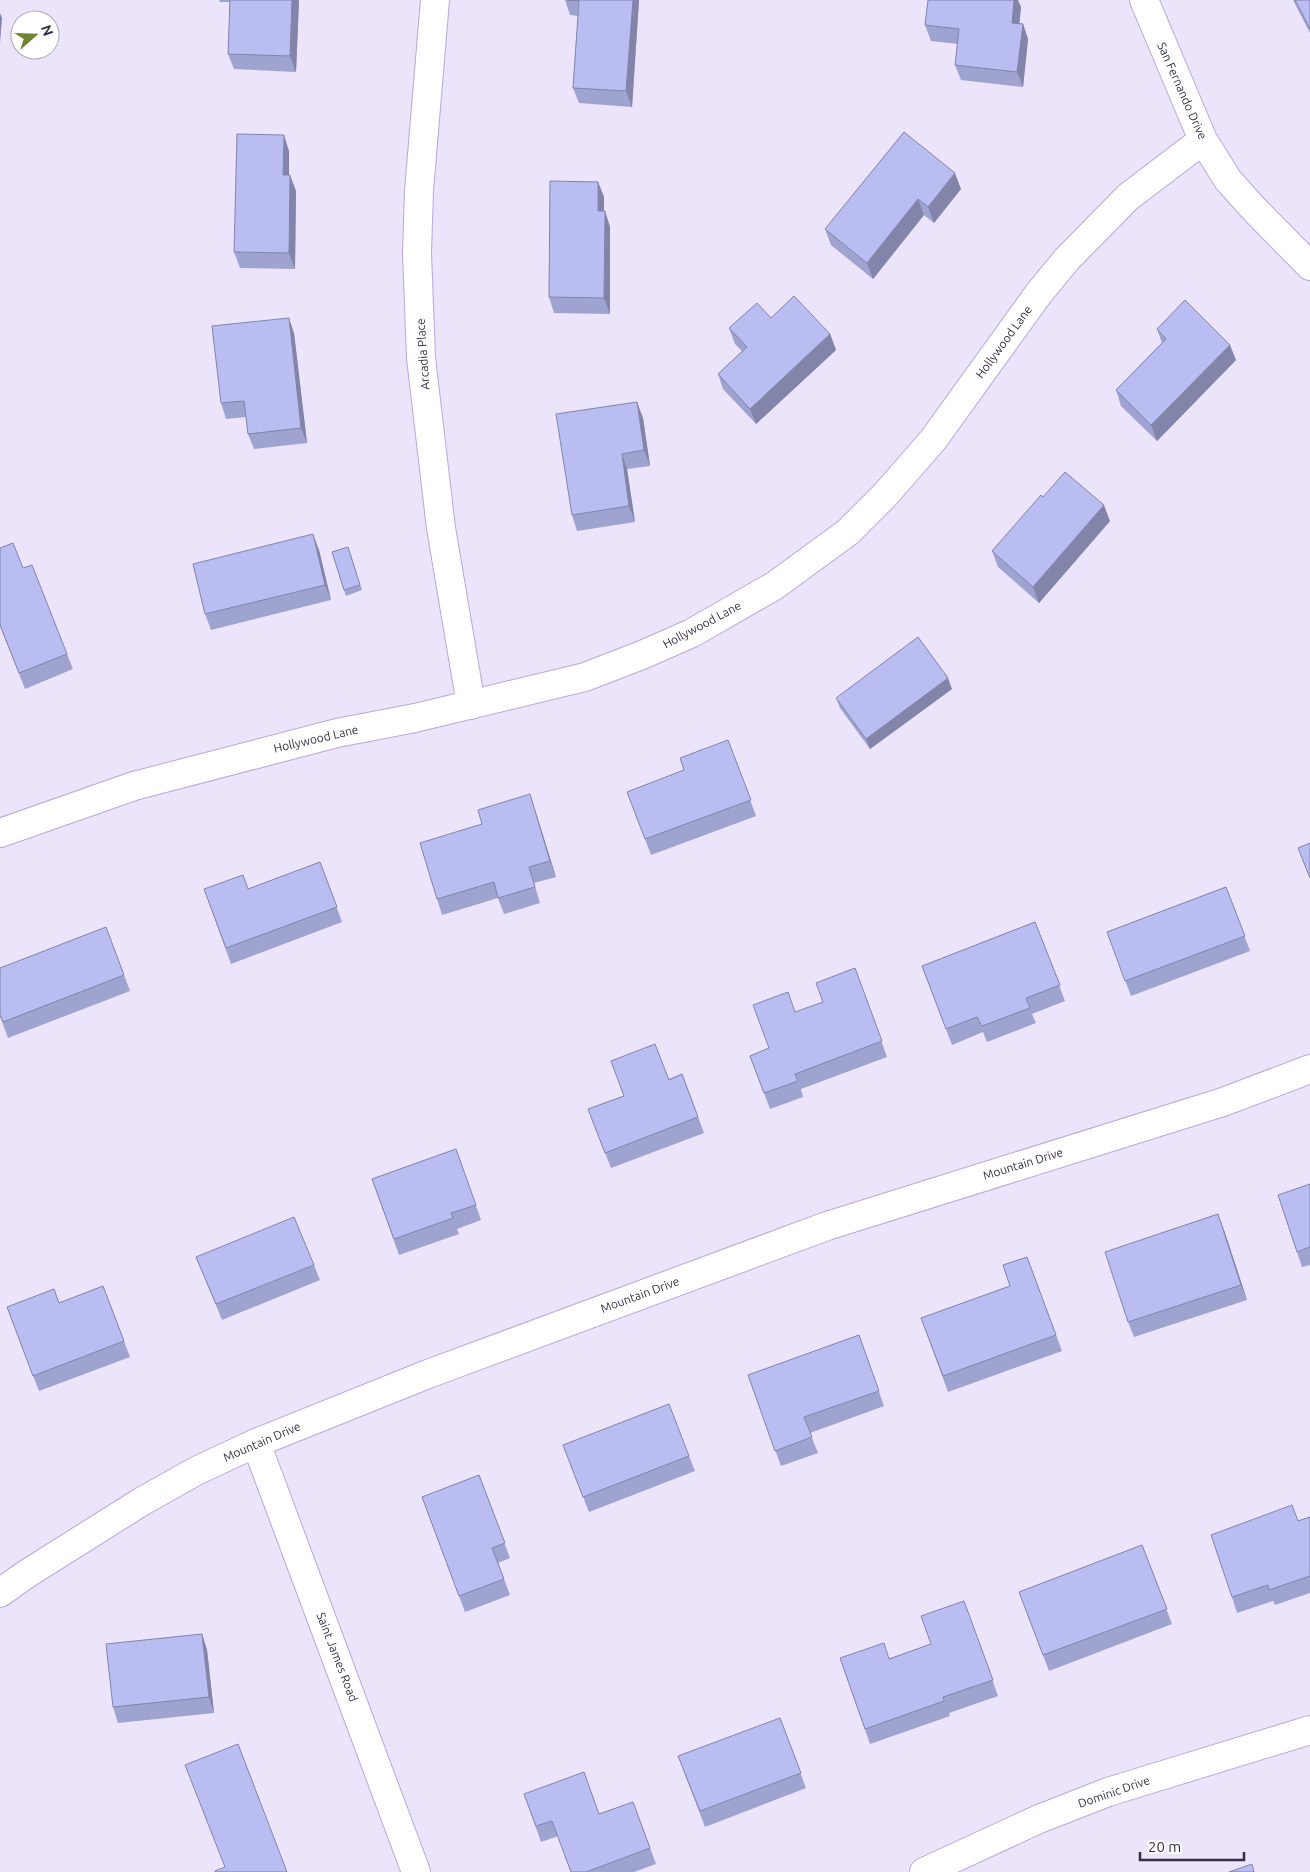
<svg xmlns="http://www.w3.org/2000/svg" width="1310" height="1872" viewBox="0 0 1310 1872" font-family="Ubuntu,sans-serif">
<rect width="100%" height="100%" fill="#ebe4fa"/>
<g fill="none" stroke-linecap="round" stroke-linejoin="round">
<defs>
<path id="minor" d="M 435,0 L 419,191 L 417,253 L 421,358 L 441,528 L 471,705
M 1144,0 L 1203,140 L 1228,180 L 1254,209 L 1310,266
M 0,833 L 134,786 L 337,733 L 415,718 L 585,677 L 642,655 L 692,633 L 774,586 L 848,532 L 885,495 L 933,440 L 1039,293 L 1067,259 L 1128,197 L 1203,140
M 256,1443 L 416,1872
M 0,1593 L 25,1575 L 141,1502 L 196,1471 L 256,1443 L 428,1374 L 827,1226 L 1223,1102 L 1310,1069
M 924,1872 L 1039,1819 L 1108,1792 L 1310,1730"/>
</defs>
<use href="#minor" stroke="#baa7dc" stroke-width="30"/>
<use href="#minor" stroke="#fff" stroke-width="28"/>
</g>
<path fill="#9fa3d0" d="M 219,0 L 299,0 L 296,72 L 234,69 L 228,54 L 230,2 L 220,2 Z
M 565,0 L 639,0 L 632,107 L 579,103 L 573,88 L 578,16 L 570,15 Z
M 1293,0 L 1310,0 L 1310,33 Z
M 1021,7 L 1019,23 L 1023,24 L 1028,39 L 1023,87 L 961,80 L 955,65 L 958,44 L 931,41 L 925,25 Z
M 904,132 L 961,189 L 934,223 L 924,215 L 873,279 L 831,245 L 825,229 Z
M 289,151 L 289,175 L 296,191 L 295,269 L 240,268 L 234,252 Z
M 598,182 L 604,197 L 604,211 L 605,211 L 610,227 L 610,314 L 554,313 L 549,297 Z
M 771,318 L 830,334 L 836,350 L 756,424 L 723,389 L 718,374 L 742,351 L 735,344 L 729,328 Z
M 1157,329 L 1236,360 L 1157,441 L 1121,406 L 1116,390 L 1162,343 Z
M 294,333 L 307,443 L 254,449 L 248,434 L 246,417 L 226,419 L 221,403 Z
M 643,418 L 650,466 L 627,469 L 635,522 L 577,531 L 572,515 Z
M 1043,497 L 1110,521 L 1039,603 L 998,567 L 992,551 Z
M 348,547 L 362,590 L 346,596 L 332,552 Z
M 0,548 L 23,568 L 67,654 L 73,669 L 25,689 L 0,626 Z
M 319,550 L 331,600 L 211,630 L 205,614 Z
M 952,689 L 870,749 L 840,708 L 836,698 Z
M 728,740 L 756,816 L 651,855 L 627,792 L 684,770 Z
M 535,810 L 556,877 L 534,883 L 540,903 L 504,914 L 498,898 L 442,915 L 437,899 Z
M 320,862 L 342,922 L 231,964 L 204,889 L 248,889 Z
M 1226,887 L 1250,951 L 1131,996 L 1107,932 Z
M 1035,922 L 1065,1001 L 1032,1014 L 1036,1023 L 987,1042 L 983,1032 L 952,1045 L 922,966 Z
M 855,968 L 887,1057 L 801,1089 L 803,1097 L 770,1109 L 750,1056 L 769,1048 L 823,1002 Z
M 124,975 L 130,991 L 8,1038 L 0,1016 Z
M 682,1074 L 704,1133 L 611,1168 L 588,1109 Z
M 456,1149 L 481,1220 L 457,1229 L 459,1234 L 399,1255 L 372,1179 Z
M 1310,1184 L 1310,1265 L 1302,1267 L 1297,1252 Z
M 1224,1230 L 1247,1300 L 1134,1337 L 1128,1322 Z
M 196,1257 L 314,1265 L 320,1280 L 222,1320 Z
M 1027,1257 L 1062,1351 L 948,1392 L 921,1318 L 1010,1286 Z
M 103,1286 L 130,1357 L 39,1391 L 7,1307 L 59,1303 Z
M 859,1335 L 884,1406 L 810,1433 L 818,1453 L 781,1466 L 748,1375 Z
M 689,1456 L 695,1471 L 589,1512 L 569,1461 Z
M 479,1475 L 510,1558 L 498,1563 L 510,1595 L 465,1612 L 422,1497 Z
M 1310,1517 L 1310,1593 L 1275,1605 L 1273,1601 L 1237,1613 L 1232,1597 L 1298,1521 Z
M 1142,1545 L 1172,1624 L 1049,1671 L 1019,1592 Z
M 964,1601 L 998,1696 L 949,1713 L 950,1716 L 870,1744 L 840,1658 L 889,1659 L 931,1644 Z
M 202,1634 L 207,1650 L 214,1713 L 118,1723 L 113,1707 Z
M 780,1718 L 806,1788 L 705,1827 L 684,1772 Z
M 524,1794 L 599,1814 L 633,1802 L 656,1864 L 634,1872 L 571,1872 L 558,1836 L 541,1842 Z"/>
<path fill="#8284a9" d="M 292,0 L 299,0 L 296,72 L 290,56 Z
M 633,0 L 639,0 L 632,107 L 626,91 Z
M 1014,0 L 1018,0 L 1021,7 L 1018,38 L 1012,23 Z
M 0,13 L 2,18 L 0,43 Z
M 1023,24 L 1028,39 L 1023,87 L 1017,72 Z
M 284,135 L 289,151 L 289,191 L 283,175 Z
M 955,173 L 961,189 L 934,223 L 928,207 Z
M 290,175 L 296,191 L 295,269 L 289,253 Z
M 598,182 L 604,197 L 604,227 L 598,211 Z
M 918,199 L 924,215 L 873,279 L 867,263 Z
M 605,211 L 610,227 L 610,314 L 604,298 Z
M 289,318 L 294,333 L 307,443 L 301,428 Z
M 830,334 L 836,350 L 756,424 L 750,409 Z
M 1230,345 L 1236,360 L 1157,441 L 1151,425 Z
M 637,402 L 643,418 L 650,466 L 644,450 Z
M 622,454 L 627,469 L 635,522 L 629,506 Z
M 1104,505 L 1110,521 L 1039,603 L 1033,587 Z
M 313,534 L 319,550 L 331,600 L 325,585 Z
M 948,678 L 952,689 L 870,749 L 866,739 Z
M 530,794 L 535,810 L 556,877 L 550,861 Z
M 1218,1214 L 1224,1230 L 1247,1300 L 1241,1285 Z
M 202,1634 L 207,1650 L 214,1713 L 209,1697 Z"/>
<path fill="#b9bdf2" stroke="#8284a9" d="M 230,0 L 292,0 L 290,56 L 228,54 Z
M 567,0 L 633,0 L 626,91 L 573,88 L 579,1 Z
M 928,0 L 1014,0 L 1012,23 L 1023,24 L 1017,72 L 955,65 L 959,29 L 925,25 Z
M 1295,0 L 1310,0 L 1310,29 Z
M 904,132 L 955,173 L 928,207 L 918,199 L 867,263 L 825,229 Z
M 237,134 L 284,135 L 283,175 L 290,175 L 289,253 L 234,252 Z
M 550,181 L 598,182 L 598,211 L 605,211 L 604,298 L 549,297 Z
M 794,296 L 830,334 L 750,409 L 718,374 L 747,347 L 729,328 L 757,303 L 771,318 Z
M 1185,300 L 1230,345 L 1151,425 L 1116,390 L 1166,339 L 1157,329 Z
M 289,318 L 301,428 L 248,434 L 244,401 L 221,403 L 212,326 Z
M 637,402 L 644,450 L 622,454 L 629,506 L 572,515 L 556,414 Z
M 1065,472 L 1104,505 L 1033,587 L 992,551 L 1041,495 L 1043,497 Z
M 313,534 L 325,585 L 205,614 L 193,564 Z
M 13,543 L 23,568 L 32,565 L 67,654 L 19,673 L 0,625 L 0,548 Z
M 348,547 L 360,585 L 344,590 L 332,552 Z
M 918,637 L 948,678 L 866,739 L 836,698 Z
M 728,740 L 751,800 L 645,839 L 627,792 L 684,770 L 680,758 Z
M 530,794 L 550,861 L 529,867 L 535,887 L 498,898 L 494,882 L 437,899 L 420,843 L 482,824 L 478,810 Z
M 1310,843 L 1310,878 L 1298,848 Z
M 320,862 L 337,907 L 226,948 L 204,889 L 243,875 L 248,889 Z
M 1226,887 L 1245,936 L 1125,981 L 1107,932 Z
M 1035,922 L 1060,985 L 1026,998 L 1030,1008 L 982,1026 L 977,1017 L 946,1029 L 922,966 Z
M 106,927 L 124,975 L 3,1022 L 0,1015 L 0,968 Z
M 855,968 L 882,1041 L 795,1074 L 798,1081 L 764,1093 L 750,1056 L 769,1048 L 753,1005 L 788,992 L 795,1012 L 823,1002 L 816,983 Z
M 655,1044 L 669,1080 L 682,1074 L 698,1117 L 605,1153 L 588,1109 L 624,1096 L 611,1061 Z
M 456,1149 L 476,1205 L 451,1213 L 453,1218 L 394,1239 L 372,1179 Z
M 1310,1184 L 1310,1247 L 1297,1252 L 1278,1195 Z
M 1218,1214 L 1241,1285 L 1128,1322 L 1105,1252 Z
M 294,1217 L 314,1265 L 216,1304 L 196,1257 Z
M 1027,1257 L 1056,1335 L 943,1376 L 921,1318 L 1010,1286 L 1003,1265 Z
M 103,1286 L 124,1341 L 33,1376 L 7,1307 L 54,1289 L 59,1303 Z
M 859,1335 L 879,1391 L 804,1417 L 812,1437 L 775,1451 L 748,1375 Z
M 669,1404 L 689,1456 L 583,1497 L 563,1445 Z
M 479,1475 L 505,1543 L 492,1548 L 504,1579 L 459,1596 L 422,1497 Z
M 1292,1505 L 1298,1521 L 1310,1517 L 1310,1576 L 1269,1590 L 1268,1585 L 1232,1597 L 1211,1535 Z
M 1142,1545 L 1167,1609 L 1043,1655 L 1019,1592 Z
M 964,1601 L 993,1680 L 943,1697 L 944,1701 L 865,1729 L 840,1658 L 884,1643 L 889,1659 L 931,1644 L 921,1616 Z
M 202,1634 L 209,1697 L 113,1707 L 106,1644 Z
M 780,1718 L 801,1773 L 700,1811 L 678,1756 Z
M 238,1744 L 287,1872 L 215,1872 L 215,1871 L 225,1867 L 185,1765 Z
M 584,1772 L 599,1814 L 633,1802 L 650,1848 L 586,1872 L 571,1872 L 552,1821 L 536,1826 L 524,1794 Z
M 1252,1864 L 1254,1872 L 1229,1872 Z"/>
<g text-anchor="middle" stroke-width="4" stroke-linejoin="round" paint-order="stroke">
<g font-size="12" fill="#362f44" stroke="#fff">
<text transform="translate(1182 91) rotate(66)" y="4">San Fernando Drive</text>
<text transform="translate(1004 342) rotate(-54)" y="4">Hollywood Lane</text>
<text transform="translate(423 354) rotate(-94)" y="4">Arcadia Place</text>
<text transform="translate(702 625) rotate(-28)" y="4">Hollywood Lane</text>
<text transform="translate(316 739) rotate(-13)" y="4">Hollywood Lane</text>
<text transform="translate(1023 1164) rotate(-17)" y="4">Mountain Drive</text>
<text transform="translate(640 1295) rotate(-20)" y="4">Mountain Drive</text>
<text transform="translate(262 1442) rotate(-23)" y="4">Mountain Drive</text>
<text transform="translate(337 1657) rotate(69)" y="4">Saint James Road</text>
<text transform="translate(1114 1792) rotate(-19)" y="4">Dominic Drive</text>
</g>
</g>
<g transform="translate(35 35) rotate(70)"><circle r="24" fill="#ffffff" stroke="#afacb4"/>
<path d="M0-4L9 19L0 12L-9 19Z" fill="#718434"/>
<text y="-8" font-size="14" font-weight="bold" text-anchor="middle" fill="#362f44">N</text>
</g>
<path d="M1140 1852v8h104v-8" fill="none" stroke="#362f44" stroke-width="2.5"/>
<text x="1148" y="1852" font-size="15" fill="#362f44" stroke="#ffffff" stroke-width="4" paint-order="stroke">20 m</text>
</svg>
